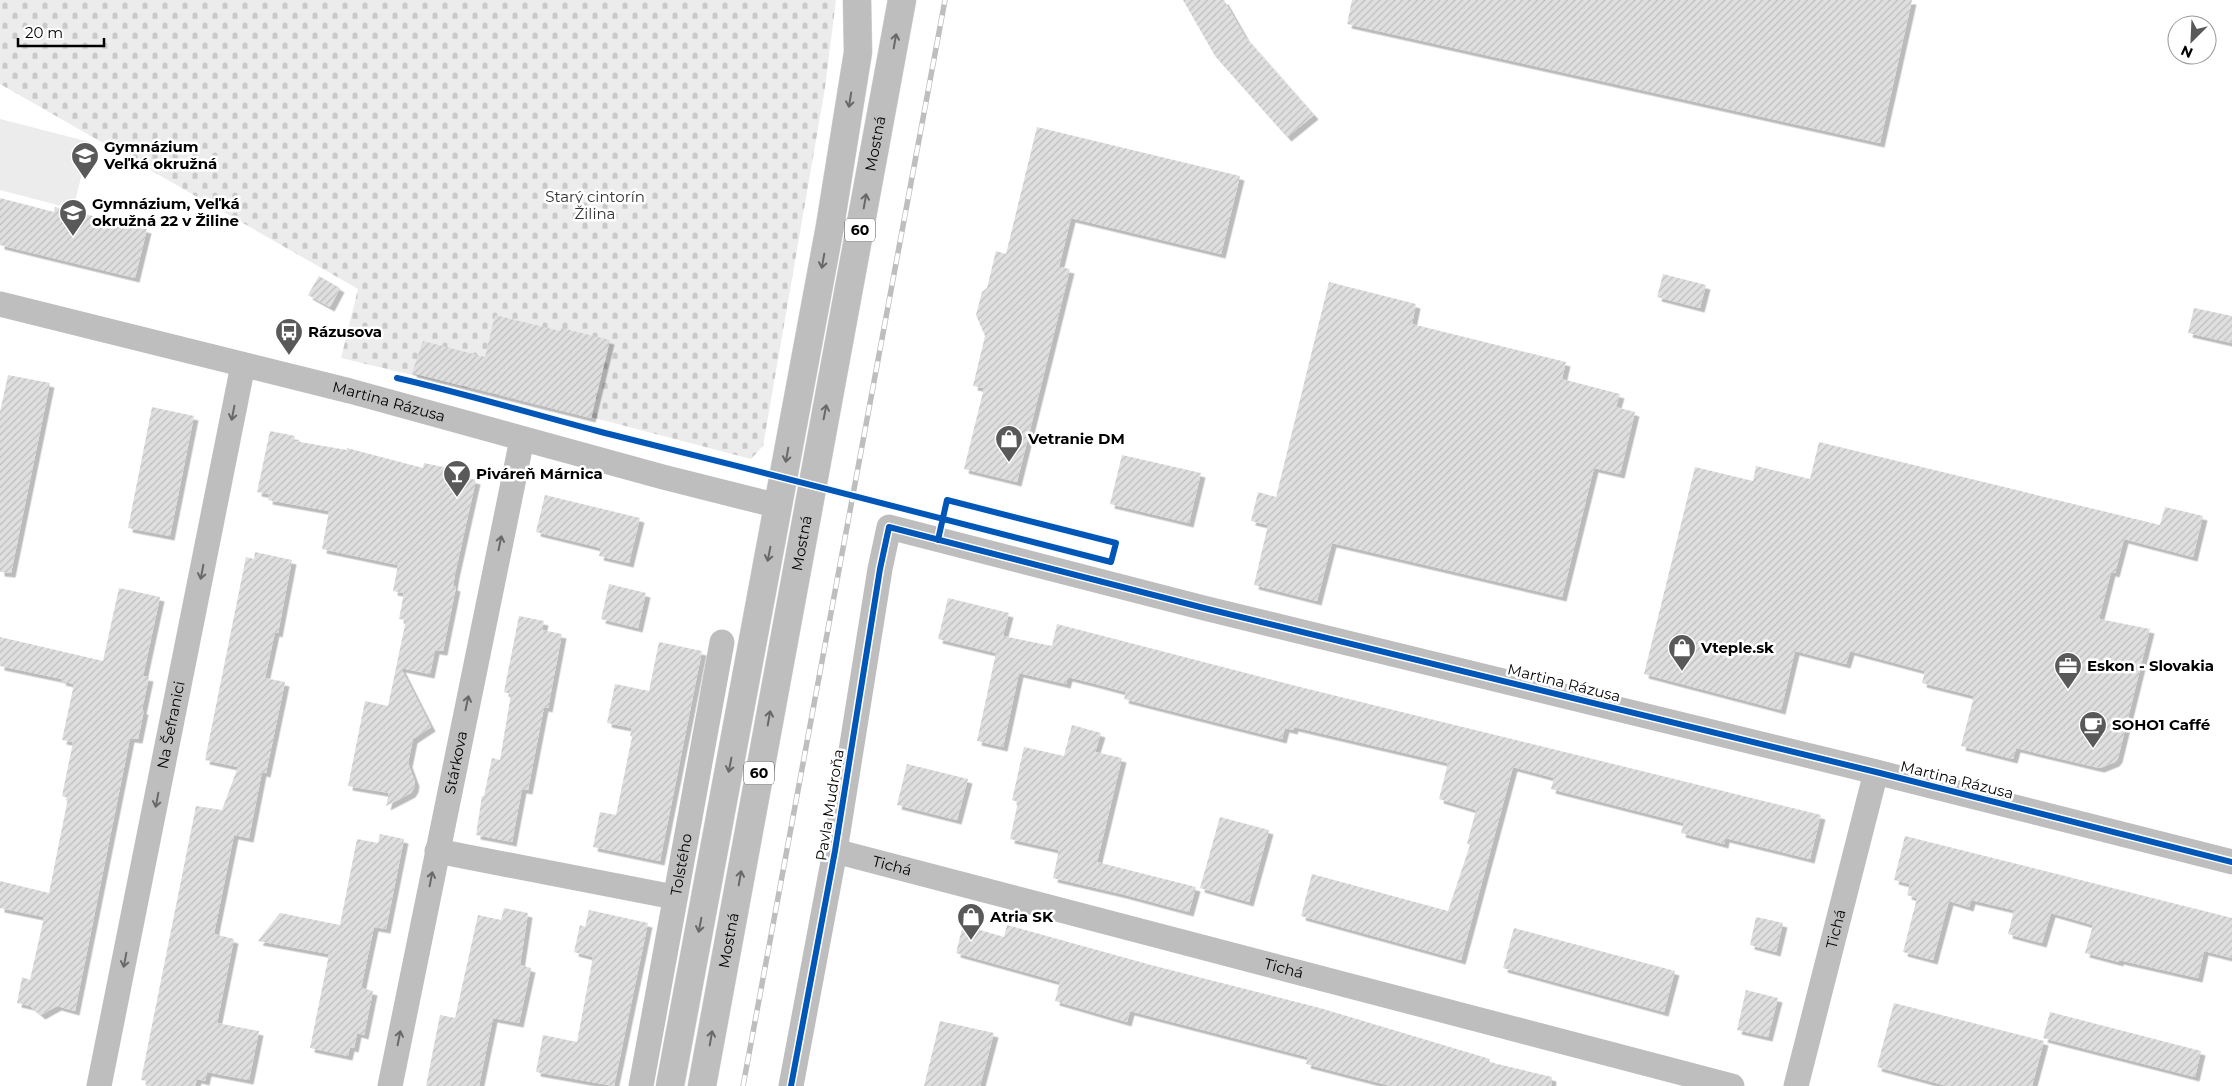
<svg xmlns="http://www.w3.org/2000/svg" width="2232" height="1086" viewBox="0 0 2232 1086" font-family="Montserrat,sans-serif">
<defs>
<pattern id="cemetery-stones" width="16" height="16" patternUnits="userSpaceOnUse" patternTransform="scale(1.25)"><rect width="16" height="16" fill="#ececec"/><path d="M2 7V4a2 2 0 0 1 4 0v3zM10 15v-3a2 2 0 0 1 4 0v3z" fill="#c9c9c9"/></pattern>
<pattern id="building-hatch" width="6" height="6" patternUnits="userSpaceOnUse" patternTransform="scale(1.25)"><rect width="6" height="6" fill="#dfdfdf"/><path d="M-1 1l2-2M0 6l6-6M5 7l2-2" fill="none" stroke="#bebebe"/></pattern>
<filter id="shadow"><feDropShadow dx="4.5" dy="4.5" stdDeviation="0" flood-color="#0004"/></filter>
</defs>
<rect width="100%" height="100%" fill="#fff"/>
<path fill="url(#cemetery-stones)" d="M 0,0 L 836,0 L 825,88 L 763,446 L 751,459 L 606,421 L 341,358 L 358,289 L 0,84 Z"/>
<path fill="#ececec" d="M 0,119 L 90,142 L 73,209 L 0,190 Z"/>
<path fill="url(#building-hatch)" filter="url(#shadow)" d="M 1183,0 L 1224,0 L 1245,37 L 1314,115 L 1287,137 L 1215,56 Z
M 1352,0 L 1912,0 L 1880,143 L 1347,24 Z
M 1037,127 L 1240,176 L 1221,254 L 1071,218 L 1059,267 L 1070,269 L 1017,482 L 964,469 L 984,388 L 973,386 L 985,336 L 976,315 L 982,292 L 987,288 L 996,251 L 1006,254 Z
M 0,198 L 54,212 L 55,207 L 147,229 L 135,278 L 0,245 Z
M 1663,274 L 1706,285 L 1700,308 L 1657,297 Z
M 319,276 L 340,288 L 330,307 L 308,295 Z
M 1329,282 L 1416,304 L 1412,324 L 1566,362 L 1562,379 L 1620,394 L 1616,407 L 1635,412 L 1620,474 L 1594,468 L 1562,597 L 1332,543 L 1317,601 L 1254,585 L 1268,525 L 1251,521 L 1258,492 L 1276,497 Z
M 2194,308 L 2232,316 L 2232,343 L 2188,333 Z
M 495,315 L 560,331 L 561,328 L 610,340 L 591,418 L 412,373 L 423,341 L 485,357 Z
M 8,375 L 50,383 L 11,573 L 0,572 L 0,412 Z
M 152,407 L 194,416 L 170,536 L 128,528 Z
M 270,431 L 295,436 L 294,441 L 347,450 L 347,448 L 423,468 L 424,463 L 448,468 L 447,473 L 476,480 L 455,574 L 453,586 L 456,587 L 443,651 L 435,650 L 430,674 L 401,668 L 431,727 L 413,739 L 408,763 L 415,782 L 414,788 L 411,793 L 386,806 L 389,793 L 348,786 L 365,701 L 388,706 L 406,620 L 399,619 L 404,593 L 393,591 L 398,565 L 322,549 L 329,511 L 268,500 L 269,494 L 257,492 Z
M 1819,442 L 2160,525 L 2165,507 L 2203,516 L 2193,557 L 2124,539 L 2115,573 L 2111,572 L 2099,619 L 2150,629 L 2118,758 L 2115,762 L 2100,768 L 2095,767 L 2016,748 L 2013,759 L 1961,746 L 1974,696 L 1922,683 L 1925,671 L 1850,651 L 1846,664 L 1795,651 L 1781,710 L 1644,674 L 1695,467 L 1753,481 L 1756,466 L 1810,479 Z
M 1122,455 L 1201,473 L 1189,523 L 1110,504 Z
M 545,495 L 640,518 L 629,563 L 599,556 L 601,548 L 536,532 Z
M 255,552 L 292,560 L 278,633 L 275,632 L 265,678 L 285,682 L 266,773 L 262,772 L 249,838 L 234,835 L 214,934 L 234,939 L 217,1023 L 259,1031 L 254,1056 L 249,1080 L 207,1072 L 205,1081 L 197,1079 L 195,1086 L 146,1086 L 147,1081 L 141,1080 L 196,806 L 222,810 L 238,767 L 205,760 L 246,557 L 254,559 Z
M 609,584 L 646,593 L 638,628 L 601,619 Z
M 119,588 L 160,597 L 143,676 L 149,677 L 142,710 L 144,710 L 138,739 L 130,738 L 75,1011 L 57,1006 L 41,1015 L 30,1006 L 17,1003 L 22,977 L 30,980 L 44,917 L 0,908 L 0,881 L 49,893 L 68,798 L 62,796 L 73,742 L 62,740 L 74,684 L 61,681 L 62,679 L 0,666 L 0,637 L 103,661 Z
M 948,598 L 1009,613 L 1003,636 L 1052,646 L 1057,624 L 1304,688 L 1821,815 L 1810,859 L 1725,838 L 1724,844 L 1681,833 L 1684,823 L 1551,789 L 1554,778 L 1513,767 L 1461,960 L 1301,916 L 1312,874 L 1448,911 L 1470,845 L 1467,844 L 1476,810 L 1439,799 L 1448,763 L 1294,727 L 1293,730 L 1285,728 L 1282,739 L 1124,699 L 1126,692 L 1096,684 L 1068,677 L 1066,684 L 1019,673 L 1003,747 L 977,741 L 996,653 L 938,639 Z
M 519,616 L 544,621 L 542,630 L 562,634 L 548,708 L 544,707 L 528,790 L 522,789 L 512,842 L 476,835 L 482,796 L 484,796 L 492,758 L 500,760 L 511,694 L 504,692 Z
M 659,642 L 702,651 L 660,861 L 593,847 L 600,812 L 616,815 L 632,737 L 630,736 L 632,728 L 607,723 L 615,684 L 649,691 Z
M 1072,725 L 1101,733 L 1095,752 L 1122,758 L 1097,862 L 1196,887 L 1189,912 L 1122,894 L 1053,878 L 1059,850 L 1010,839 L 1018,802 L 1012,800 L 1024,747 L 1064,756 Z
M 907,764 L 968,779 L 957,820 L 897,805 Z
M 1220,817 L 1269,830 L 1249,902 L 1200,888 Z
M 380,834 L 404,839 L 386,929 L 374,927 L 361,988 L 373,991 L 364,1035 L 357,1033 L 354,1048 L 350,1047 L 348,1056 L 310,1048 L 329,954 L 258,941 L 280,913 L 340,925 L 357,839 L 378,843 Z
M 1905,836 L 2232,918 L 2232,958 L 2204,951 L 2198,978 L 2119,960 L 2119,962 L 2085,953 L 2093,925 L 2051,913 L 2042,943 L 2008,934 L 2014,910 L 1971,900 L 1969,907 L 1949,901 L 1933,960 L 1903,952 L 1917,898 L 1907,895 L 1910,884 L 1894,880 Z
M 504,908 L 528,913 L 520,965 L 531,968 L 519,1023 L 493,1018 L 479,1086 L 426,1086 L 440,1015 L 455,1018 L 478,915 L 501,920 Z
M 589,910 L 648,923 L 614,1086 L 536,1072 L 543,1035 L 577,1042 L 593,957 L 574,952 L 580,925 L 585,927 Z
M 1756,917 L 1783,923 L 1776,952 L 1750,945 Z
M 963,925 L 1004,937 L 1007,925 L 1151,965 L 1320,1008 L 1490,1059 L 1489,1062 L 1552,1077 L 1551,1086 L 1391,1086 L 1306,1064 L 1308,1057 L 1130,1011 L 1127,1022 L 1055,1001 L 1060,982 L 956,953 Z
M 1514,928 L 1675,971 L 1664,1012 L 1503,968 Z
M 1746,990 L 1778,998 L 1768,1037 L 1737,1030 Z
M 1894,1003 L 2044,1041 L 2032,1086 L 1947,1086 L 1877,1067 Z
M 2050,1012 L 2201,1051 L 2195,1077 L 2043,1038 Z
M 940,1021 L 994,1033 L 980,1086 L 924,1086 Z"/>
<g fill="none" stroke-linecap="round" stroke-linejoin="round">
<defs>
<g id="primary">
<path d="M 670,1086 L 830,226 L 858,52 L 857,0"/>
<path id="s7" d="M 702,1086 L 902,0"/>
</g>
</defs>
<use href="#primary" stroke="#dbdbdb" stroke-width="29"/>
<g stroke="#bebebe" stroke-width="25">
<path id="s1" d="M 0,304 L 350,391 L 663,477 L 778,506"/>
<path d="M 437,851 L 674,897"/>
<path id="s2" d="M 835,851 L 1732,1086"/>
<path id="s3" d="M 99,1086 L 243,365"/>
<path id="s4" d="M 390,1086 L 522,439"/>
<path id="s5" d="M 641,1086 L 722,642"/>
<path d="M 791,1086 L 835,851 L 880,569 L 889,527 L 1204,608 L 1876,772 L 2232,862"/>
<path id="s6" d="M 1796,1086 L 1876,772"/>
</g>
<use href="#primary" stroke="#bebebe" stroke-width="28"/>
<defs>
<path id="rail" d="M 743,1086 L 945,0"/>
</defs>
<use href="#rail" stroke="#bebebe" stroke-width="5.5"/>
<use href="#rail" stroke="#fff" stroke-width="4" stroke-dasharray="11" stroke-linecap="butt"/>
<defs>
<path id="cycleway" d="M 397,378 C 467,394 536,415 605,433 C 774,475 943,518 1111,562 L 1116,543 L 947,500 L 938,540
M 791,1086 L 835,851 L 880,569 L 889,527 L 1204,608 L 1876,772 L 2232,862"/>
</defs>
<use href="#cycleway" stroke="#fff" stroke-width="9"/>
<use href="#cycleway" stroke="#0057b8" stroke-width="6"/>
</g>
<defs><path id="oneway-shaft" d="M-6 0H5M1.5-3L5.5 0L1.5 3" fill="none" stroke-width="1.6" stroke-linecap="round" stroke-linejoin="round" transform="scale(1.25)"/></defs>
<g stroke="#686868">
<use href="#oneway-shaft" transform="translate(895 41) rotate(-80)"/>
<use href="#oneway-shaft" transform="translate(850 100) rotate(99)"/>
<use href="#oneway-shaft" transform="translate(865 201) rotate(-80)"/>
<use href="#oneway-shaft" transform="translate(823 261) rotate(100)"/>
<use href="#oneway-shaft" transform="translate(825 412) rotate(-79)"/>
<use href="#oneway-shaft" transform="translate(233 413) rotate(101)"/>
<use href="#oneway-shaft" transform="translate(787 455) rotate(100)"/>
<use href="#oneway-shaft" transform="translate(500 543) rotate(-78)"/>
<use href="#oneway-shaft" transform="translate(769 554) rotate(101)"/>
<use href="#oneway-shaft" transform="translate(202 572) rotate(101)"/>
<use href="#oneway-shaft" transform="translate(467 703) rotate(-78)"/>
<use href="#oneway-shaft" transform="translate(769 718) rotate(-80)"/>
<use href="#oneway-shaft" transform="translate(730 765) rotate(101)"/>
<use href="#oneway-shaft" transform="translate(157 800) rotate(101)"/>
<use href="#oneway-shaft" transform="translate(740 878) rotate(-80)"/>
<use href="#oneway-shaft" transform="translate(431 879) rotate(-79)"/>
<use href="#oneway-shaft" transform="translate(700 925) rotate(101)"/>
<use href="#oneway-shaft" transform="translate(125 960) rotate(101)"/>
<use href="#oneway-shaft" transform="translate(399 1038) rotate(-79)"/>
<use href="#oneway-shaft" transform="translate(711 1038) rotate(-80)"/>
</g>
<defs>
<symbol id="school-pin" viewBox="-11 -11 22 30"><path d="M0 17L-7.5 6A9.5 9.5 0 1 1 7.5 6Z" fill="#595959" stroke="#fff"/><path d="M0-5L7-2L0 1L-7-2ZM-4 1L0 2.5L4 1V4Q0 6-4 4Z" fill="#fff"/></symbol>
<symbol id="bus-pin" viewBox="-11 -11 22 30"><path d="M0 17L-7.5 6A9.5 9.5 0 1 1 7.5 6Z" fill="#595959" stroke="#fff"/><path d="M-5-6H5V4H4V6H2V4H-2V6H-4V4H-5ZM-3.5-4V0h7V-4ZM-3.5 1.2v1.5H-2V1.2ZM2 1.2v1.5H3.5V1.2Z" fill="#fff"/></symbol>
<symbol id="shop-pin" viewBox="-11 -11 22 30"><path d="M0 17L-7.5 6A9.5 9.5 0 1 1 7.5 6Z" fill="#595959" stroke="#fff"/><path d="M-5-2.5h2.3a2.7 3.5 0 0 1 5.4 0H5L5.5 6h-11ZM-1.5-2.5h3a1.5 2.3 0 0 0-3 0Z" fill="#fff"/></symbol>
<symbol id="bar-pin" viewBox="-11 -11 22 30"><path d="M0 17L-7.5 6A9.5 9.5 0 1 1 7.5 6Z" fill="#595959" stroke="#fff"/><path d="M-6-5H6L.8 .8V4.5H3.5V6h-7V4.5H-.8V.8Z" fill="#fff"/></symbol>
<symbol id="office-pin" viewBox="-11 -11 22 30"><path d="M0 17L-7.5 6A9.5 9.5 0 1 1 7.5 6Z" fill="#595959" stroke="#fff"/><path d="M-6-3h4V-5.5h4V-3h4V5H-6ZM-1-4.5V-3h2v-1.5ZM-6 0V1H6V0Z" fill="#fff"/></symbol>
<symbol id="cafe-pin" viewBox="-11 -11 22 30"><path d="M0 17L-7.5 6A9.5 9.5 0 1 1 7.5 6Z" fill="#595959" stroke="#fff"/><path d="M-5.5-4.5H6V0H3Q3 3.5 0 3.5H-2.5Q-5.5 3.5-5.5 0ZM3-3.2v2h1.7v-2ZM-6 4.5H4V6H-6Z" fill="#fff"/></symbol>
</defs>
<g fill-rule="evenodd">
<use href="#school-pin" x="69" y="140" width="32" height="43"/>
<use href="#school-pin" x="57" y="197" width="32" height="43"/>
<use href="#bus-pin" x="273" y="316" width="32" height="43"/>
<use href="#shop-pin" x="993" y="423" width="32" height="43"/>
<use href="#bar-pin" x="441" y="458" width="32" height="43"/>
<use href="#shop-pin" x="1666" y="632" width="32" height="43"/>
<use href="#office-pin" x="2052" y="650" width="32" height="43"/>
<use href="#cafe-pin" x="2077" y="709" width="32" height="43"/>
<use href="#shop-pin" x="955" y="901" width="32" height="43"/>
</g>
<g text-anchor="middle" stroke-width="5" stroke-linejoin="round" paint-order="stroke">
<g fill="#fff" stroke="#4c4c4c" stroke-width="1">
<rect x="845" y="218.5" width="30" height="23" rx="4"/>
<rect x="744" y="761.5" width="30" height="23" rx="4"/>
</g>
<g font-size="14" font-weight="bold" fill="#000">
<text x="860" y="235">60</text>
<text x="759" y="778">60</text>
</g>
<g font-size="15" fill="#000" stroke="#fff">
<text dy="5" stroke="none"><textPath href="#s7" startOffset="958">Mostná</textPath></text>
<text dy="5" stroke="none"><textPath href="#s1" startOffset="401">Martina Rázusa</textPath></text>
<text dy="5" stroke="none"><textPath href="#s7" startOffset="552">Mostná</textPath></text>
<text transform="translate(1564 683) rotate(14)" y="5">Martina Rázusa</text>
<text dy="5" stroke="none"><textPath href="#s3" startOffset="368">Na Šefranici</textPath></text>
<text dy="5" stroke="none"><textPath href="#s4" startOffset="330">Stárkova</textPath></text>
<text transform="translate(1957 780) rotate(14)" y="5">Martina Rázusa</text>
<text transform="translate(830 805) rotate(-81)" y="5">Pavla Mudroňa</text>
<text dy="5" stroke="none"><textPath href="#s5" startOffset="225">Tolstého</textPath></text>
<text dy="5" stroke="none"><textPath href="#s2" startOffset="59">Tichá</textPath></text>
<text dy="5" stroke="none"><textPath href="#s6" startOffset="162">Tichá</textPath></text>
<text dy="5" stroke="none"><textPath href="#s7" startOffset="148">Mostná</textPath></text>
<text dy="5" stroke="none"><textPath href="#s2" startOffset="464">Tichá</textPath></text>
</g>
<g font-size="15" font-weight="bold" fill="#000" stroke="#fff" text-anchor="start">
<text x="104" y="152">Gymnázium<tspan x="104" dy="17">Veľká okružná</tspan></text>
<text x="92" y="209">Gymnázium, Veľká<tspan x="92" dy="17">okružná 22 v Žiline</tspan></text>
<text x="308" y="337">Rázusova</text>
<text x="1028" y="444">Vetranie DM</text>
<text x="476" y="479">Piváreň Márnica</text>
<text x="1701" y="653">Vteple.sk</text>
<text x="2087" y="671">Eskon - Slovakia</text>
<text x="2112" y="730">SOHO1 Caffé</text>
<text x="990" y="922">Atria SK</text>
</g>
<g font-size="15" fill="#333" stroke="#fff">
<text x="595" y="202">Starý cintorín<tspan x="595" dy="17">Žilina</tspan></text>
</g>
</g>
<g transform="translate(2192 40) rotate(204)"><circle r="24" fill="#ffffff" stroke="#999999"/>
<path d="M0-4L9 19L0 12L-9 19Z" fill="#595959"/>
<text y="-8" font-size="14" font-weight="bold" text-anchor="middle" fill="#000000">N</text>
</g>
<path d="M18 38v8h86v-8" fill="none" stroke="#000000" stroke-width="2.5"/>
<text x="25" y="38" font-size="15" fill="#000000" stroke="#ffffff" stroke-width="4" paint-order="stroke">20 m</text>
</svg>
